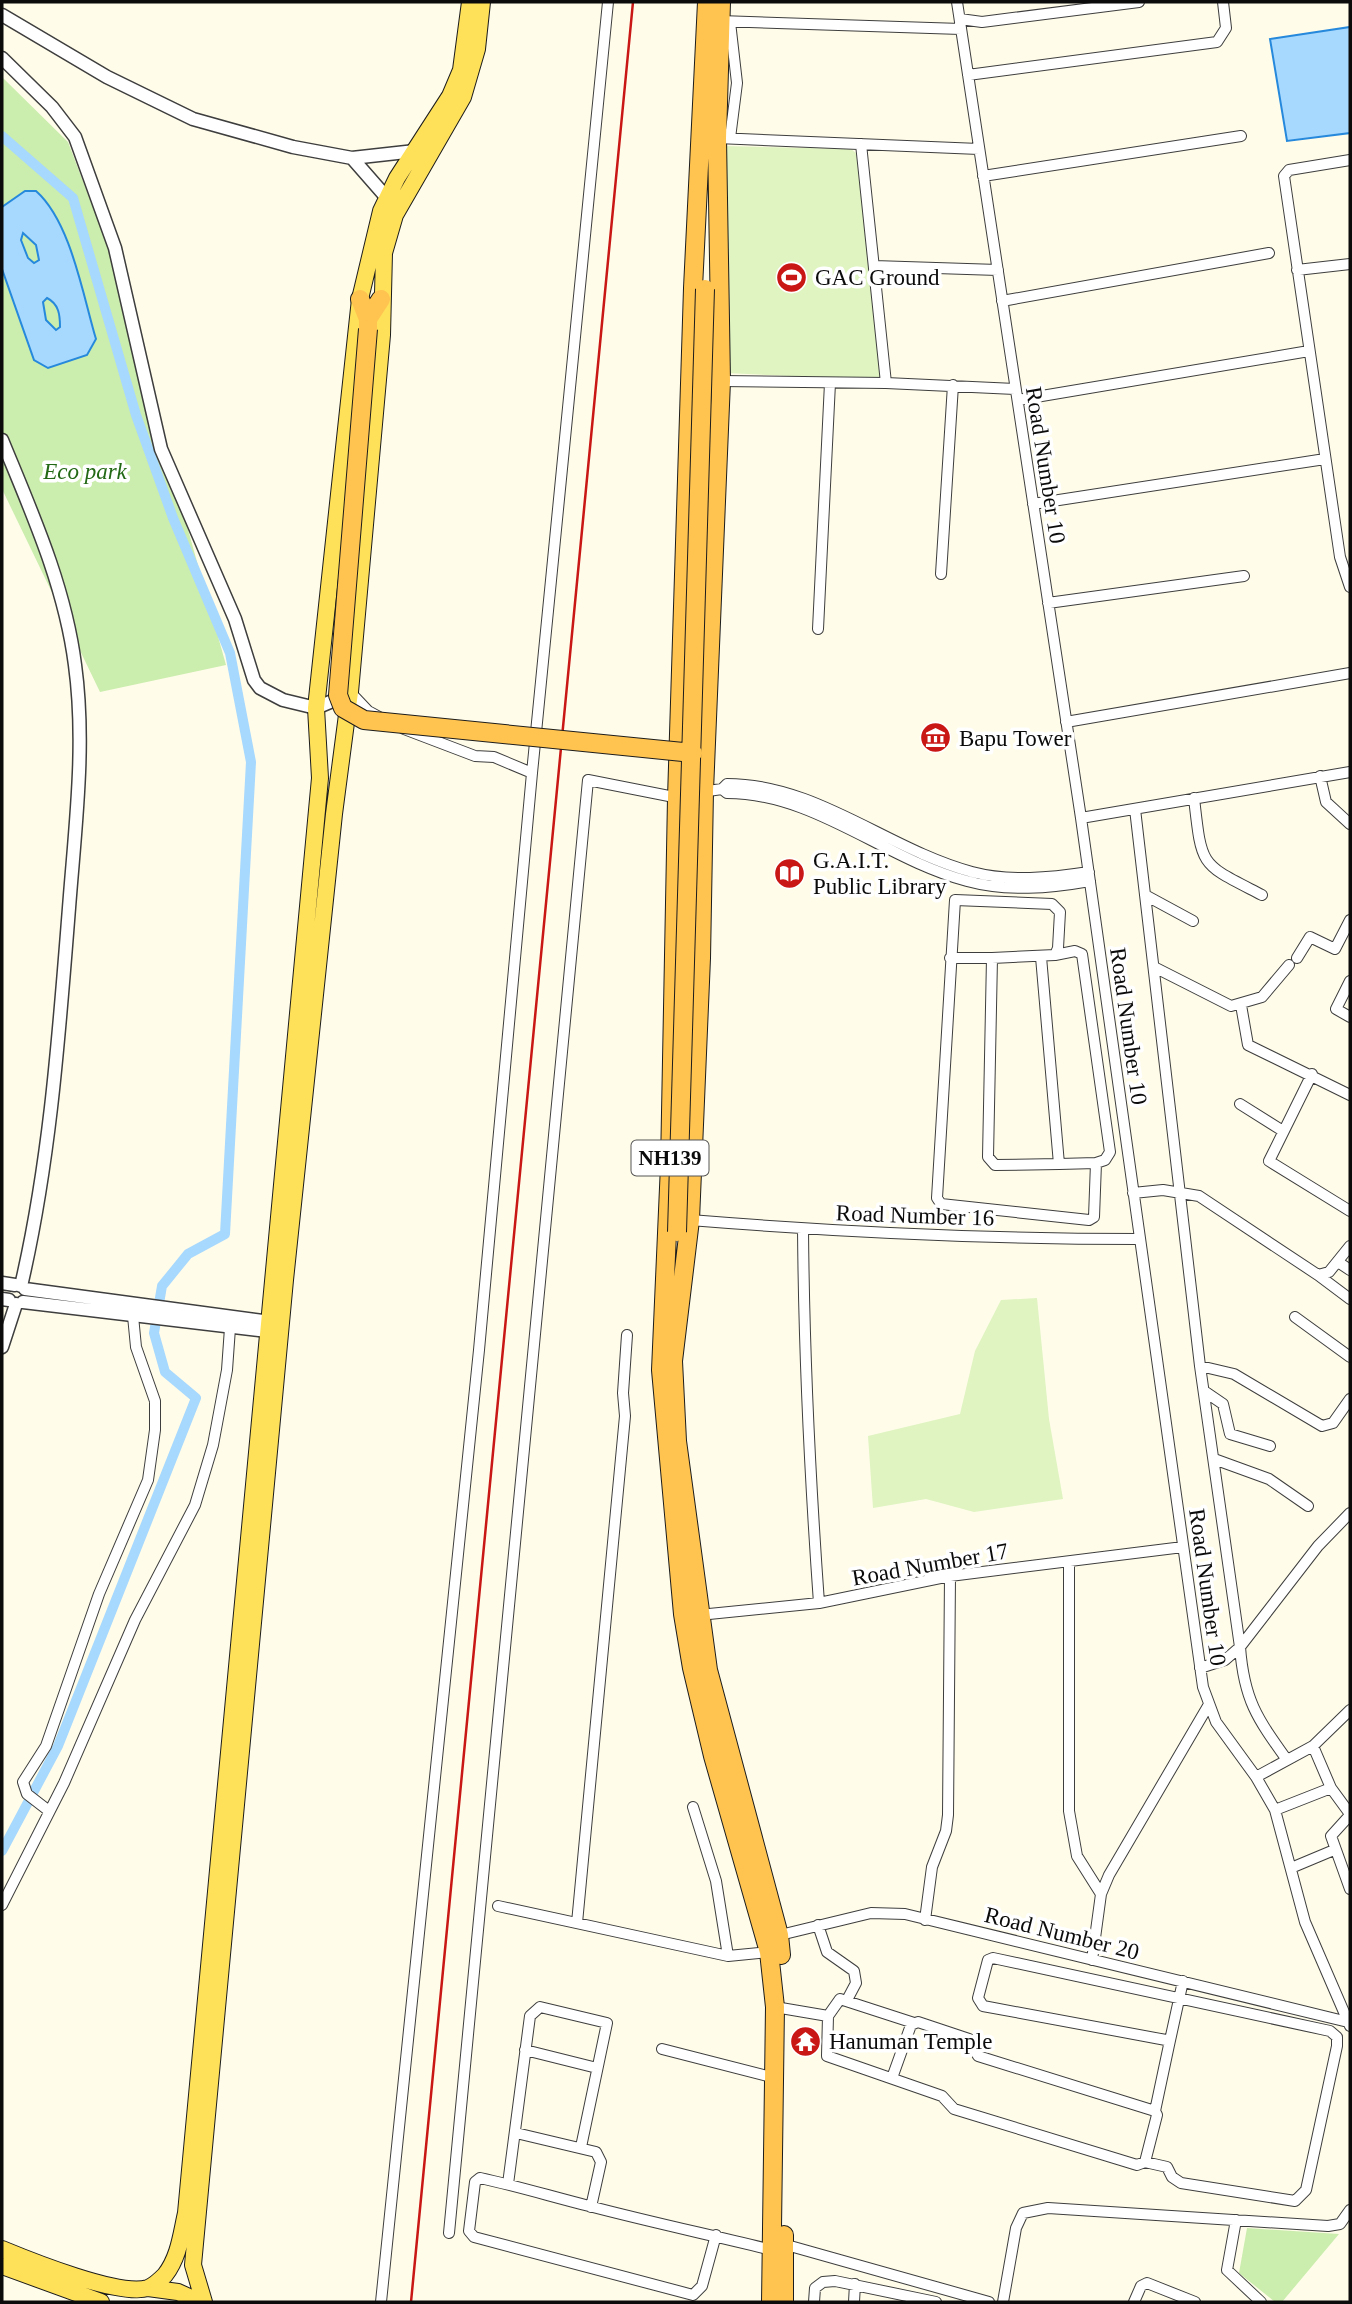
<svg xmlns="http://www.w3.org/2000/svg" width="1352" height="2304" viewBox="0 0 1352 2304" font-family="Georgia,serif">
<rect width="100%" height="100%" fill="#fffce9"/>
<path fill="#cbedae" d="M 2,77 L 68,142 L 110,252 L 226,665 L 100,692 L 2,489 Z
M 1247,2228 L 1339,2234 L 1282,2302 L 1275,2302 L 1239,2273 Z"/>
<path fill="#dff4c1" d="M 724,146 L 851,149 L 856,153 L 882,375 L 875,380 L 726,373 Z
M 1037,1298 L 1049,1419 L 1063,1499 L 974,1512 L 926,1499 L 873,1508 L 868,1436 L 960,1414 L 975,1351 L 1001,1300 Z"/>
<path fill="#a7d8fd" stroke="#2689dc" stroke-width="2" fill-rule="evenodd" d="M 1350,27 L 1350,133 L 1287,141 L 1270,39 Z
M 25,191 L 36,191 C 71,222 83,296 96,339 L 87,355 L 48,368 L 34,360 L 2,269 L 2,207 ZM 23,233 L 36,245 L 39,260 L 34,263 L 28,258 L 21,240 ZM 47,298 C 59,304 60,315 60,327 L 56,330 L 46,320 L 43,302 Z"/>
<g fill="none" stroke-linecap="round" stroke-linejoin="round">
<path stroke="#a7d8fd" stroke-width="10" d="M 2,136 L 73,198 L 136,415 L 173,518 L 230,653 L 251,762 L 225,1234 L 188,1254 L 162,1286 L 154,1333 L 165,1372 L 196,1398 L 58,1746 L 2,1851"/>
<defs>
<path id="minor" d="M 957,2 L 1081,818 L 1203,1687 L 1216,1722 L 1256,1777 L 1275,1810 L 1305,1922 L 1350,2026
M 960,19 L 982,22 L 1139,2
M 720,21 L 961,29
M 730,22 L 737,83 L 730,138
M 968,75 L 1217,42 L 1226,28 L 1223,2
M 717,138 L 979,149
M 861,144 L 886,383
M 1350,160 L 1289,170 L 1284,176 L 1340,557 L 1350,587
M 983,176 L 1241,136
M 874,266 L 998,270
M 1297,270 L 1350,264
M 1002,301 L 1269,253
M 721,381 L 886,383 L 1015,389
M 1018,400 L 1309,351
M 1033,504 L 1325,459
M 941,574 L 953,385
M 1048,603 L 1244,576
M 818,629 L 830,383
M 350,692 L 368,711 L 381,718
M 1066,722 L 1350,673
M 532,773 L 608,2
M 1320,776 L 1326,802 L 1350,824
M 722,789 L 727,793 C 815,793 884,859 967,881 C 1007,892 1050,888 1090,881
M 701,792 L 722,789 L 727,784 C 817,784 887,849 972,872 C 1010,882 1050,878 1089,872
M 1194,798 C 1202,869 1200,863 1262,895
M 1135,809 L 1200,1366 L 1240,1647 L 1225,1660 L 1200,1668
M 1081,818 L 1350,772
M 1145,895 L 1193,921
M 1055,955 L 1075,951 L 1082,954 L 1110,1152 L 1105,1160 L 1096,1163
M 1041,957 L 1059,1164 L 995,1165 L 988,1157 L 992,958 L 1055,955 L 1058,948 L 1060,912 L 1052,904 L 955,900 L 937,1198 L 941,1204 L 1089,1220 L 1094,1217 L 1096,1163 L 1059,1164
M 950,958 L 992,958
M 1297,958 L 1310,937 L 1335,949 L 1350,920
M 1154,967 L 1231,1006 L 1262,997 L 1289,965
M 1350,981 L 1336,1009 L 1350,1017
M 1241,1005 L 1248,1045 L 1350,1095
M 1312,1074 L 1269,1161 L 1350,1211
M 1240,1104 L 1283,1131
M 1133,1193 L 1163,1190 L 1199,1196 L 1318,1275 L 1329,1272 L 1350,1246
M 690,1220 C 839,1232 989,1239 1139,1239
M 803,1229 C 804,1354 810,1478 819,1603
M 1338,1262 L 1350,1270
M 1318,1275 L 1350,1299
M 1295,1317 L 1350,1357
M 1200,1366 L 1234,1374 L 1322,1426 L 1333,1423 L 1350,1399
M 1204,1391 L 1223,1404 L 1230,1434 L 1270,1446
M 1214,1459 L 1269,1479 L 1308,1506
M 1069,1562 L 1069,1811 L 1077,1856 L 1101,1894
M 699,1615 L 819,1603 L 950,1576 L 1183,1547
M 1313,1746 L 1331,1788 L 1350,1814
M 1287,1760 C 1257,1718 1244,1700 1240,1647 L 1318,1546 L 1350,1513
M 1256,1777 L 1313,1746 L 1350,1710
M 693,1807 L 716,1881 L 728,1956
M 1275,1810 L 1331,1788
M 49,1811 L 27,1794 L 23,1782 L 46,1746 L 99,1594 L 148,1480 L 155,1430 L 155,1401 L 136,1347 L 133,1316
M 1350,1815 L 1331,1836 L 1350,1889
M 1291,1868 L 1334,1850
M 2,1905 L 64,1783 L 135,1620 L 195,1505 L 213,1445 L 227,1370 L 230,1328
M 498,1906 L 728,1956 L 769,1952
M 925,1920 L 932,1867 L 946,1831 L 948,1815 L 950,1576
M 577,1923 L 625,1416 L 623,1393 L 627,1335
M 818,1925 L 827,1952 L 854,1971 L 856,1983 L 847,2000
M 776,1936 L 871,1913 L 905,1914 L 1348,2022
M 1092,1960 L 1101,1894 L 1109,1875 L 1208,1706
M 775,2007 L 828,2016 L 827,2056 L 942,2096 L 954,2109 L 1137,2165 L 1145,2162 L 1157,2115 L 1155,2111 L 978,2056 L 969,2039 L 918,2022 L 911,2025 L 892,2078
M 828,2016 L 840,1999 L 914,2023
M 1169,2045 L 1183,1981
M 662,2049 L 775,2078
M 525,2050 L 597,2068
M 516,2133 L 596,2152 L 601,2162 L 591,2207
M 1145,2162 L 1167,2167 L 1172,2177 L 1181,2183 L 1295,2201 L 1306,2190 L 1337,2046 L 1337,2037 L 1330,2031 L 993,1958 L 988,1960 L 978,1998 L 983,2006 L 1166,2040 L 1169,2045 L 1155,2111
M 508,2184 L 530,2016 L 540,2007 L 607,2023 L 581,2147
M 1236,2220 L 1227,2270 L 1261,2302
M 449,2233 L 588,780 L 679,798
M 716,2235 L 702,2286 L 693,2295 L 474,2237 L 469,2231 L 475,2182 L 480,2178 C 517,2186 553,2197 589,2206 C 650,2222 711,2235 772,2250
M 783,2244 L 989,2302
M 381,2302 L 479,1350 L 532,773 L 494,757 L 475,756 L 404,729
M 814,2302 L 815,2288 L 823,2282 L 835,2281 L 936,2302
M 854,2302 L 855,2284
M 1003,2302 L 1016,2228 L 1023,2213 L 1048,2208 L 1328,2226 L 1340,2224 L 1350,2210
M 1134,2302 L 1141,2286 L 1147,2283 L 1195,2302"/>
<path id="tertiary" d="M 2,15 L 107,77 L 193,119 L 293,147 L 352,158 L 415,151
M 2,58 L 52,107 L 75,137 L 115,248 L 161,449 L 235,619 L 254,680 L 260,688 L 283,700 L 316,708 L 344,696
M 352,158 L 387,198
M 2,440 C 32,513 65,586 75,665 C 86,745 75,828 69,908 C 59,1034 50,1162 21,1286
M 2,1283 L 15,1285
M 25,1289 L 278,1323
M 2,1299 L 9,1300
M 23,1302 L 276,1332
M 2,1347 L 16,1304"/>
<path id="primary" d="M 2,2249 C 31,2261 120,2297 148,2288 C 153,2286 162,2278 165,2275 C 179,2257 181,2235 186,2213 L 320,778 L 316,708 L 360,299 L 381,211 L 397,178 L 450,96 L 461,70 L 470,2
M 2,2266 L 101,2302
M 148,2288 L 178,2292 L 200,2302
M 204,2302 L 193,2265 L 285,1280 L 334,814 L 350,692 L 382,335 L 384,253 L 395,215 L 463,97 L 477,49 L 482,2"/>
<path id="trunk" d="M 707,2 L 693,288 L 677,798 L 670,1165 L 661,1370 L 683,1614 L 692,1668 L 713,1756 L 769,1952 L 775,2007 L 771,2302
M 721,2 L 717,138 L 721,381 L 704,791 L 701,958 L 690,1220 L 673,1361 L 677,1441 L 708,1670 L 779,1935 L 781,1955
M 360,299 L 368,319 L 368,329
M 368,319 L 381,299
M 784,2302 L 784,2235"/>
</defs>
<use href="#minor" stroke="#3e3e3e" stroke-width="12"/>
<use href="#tertiary" stroke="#3e3e3e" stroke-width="15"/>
<use href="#primary" stroke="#1c1c1c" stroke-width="18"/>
<use href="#trunk" stroke="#1c1c1c" stroke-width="20"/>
<use href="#minor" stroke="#fff" stroke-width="10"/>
<use href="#tertiary" stroke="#fff" stroke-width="12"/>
<use href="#primary" stroke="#ffe059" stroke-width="16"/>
<use href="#trunk" stroke="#ffc350" stroke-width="18"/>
<path stroke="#c91715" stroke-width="2.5" d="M 411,2302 L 633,2"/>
<defs>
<path id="trunk-bridge" d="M 368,329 L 338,695 L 343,708 L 364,720 L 693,753
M 677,1232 L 705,289"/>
</defs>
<use href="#trunk-bridge" stroke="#1c1c1c" stroke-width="20" stroke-linecap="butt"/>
<use href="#trunk-bridge" stroke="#ffc350" stroke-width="18"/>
</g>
<defs>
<symbol id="stadium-disc" viewBox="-11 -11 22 22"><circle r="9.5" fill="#c91715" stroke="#fff"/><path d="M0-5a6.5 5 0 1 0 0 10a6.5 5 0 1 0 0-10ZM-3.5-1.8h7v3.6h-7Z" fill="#fff"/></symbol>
<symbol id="museum-disc" viewBox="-11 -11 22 22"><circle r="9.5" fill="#c91715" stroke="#fff"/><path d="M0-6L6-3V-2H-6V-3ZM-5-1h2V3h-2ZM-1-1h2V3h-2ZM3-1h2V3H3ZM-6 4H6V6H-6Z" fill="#fff"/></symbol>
<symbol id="library-disc" viewBox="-11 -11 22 22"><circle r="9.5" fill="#c91715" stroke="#fff"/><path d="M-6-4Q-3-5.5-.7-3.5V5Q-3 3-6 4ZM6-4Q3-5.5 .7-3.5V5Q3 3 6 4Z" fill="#fff"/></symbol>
<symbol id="temple-disc" viewBox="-11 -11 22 22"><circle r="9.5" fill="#c91715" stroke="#fff"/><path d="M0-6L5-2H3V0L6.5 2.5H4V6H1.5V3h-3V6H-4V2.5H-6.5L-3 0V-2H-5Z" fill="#fff"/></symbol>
</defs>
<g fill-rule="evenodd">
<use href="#stadium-disc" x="774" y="260" width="35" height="35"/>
<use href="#museum-disc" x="918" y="720" width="35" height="35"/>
<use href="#library-disc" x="772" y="856" width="35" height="35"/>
<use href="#temple-disc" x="788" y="2024" width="35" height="35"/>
</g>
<g text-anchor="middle" stroke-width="7" stroke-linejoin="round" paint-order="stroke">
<rect fill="#fff" stroke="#545454" stroke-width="2" x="631.5" y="1140.5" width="77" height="35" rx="5"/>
<g font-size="21" font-weight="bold" fill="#0b0b0b">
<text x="670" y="1165">NH139</text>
</g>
<g font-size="23" fill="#0b0b0b" stroke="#fff" text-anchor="start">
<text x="815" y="285">GAC Ground</text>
<text x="959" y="746">Bapu Tower</text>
<text x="813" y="868">G.A.I.T.<tspan x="813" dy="26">Public Library</tspan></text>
<text x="829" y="2049">Hanuman Temple</text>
</g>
<g font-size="23" fill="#0b0b0b" stroke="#fff">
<text transform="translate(1046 465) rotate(81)" y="8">Road Number 10</text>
<text transform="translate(1129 1026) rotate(82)" y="8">Road Number 10</text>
<text transform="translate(915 1215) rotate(2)" y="8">Road Number 16</text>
<text transform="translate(930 1564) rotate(-10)" y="8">Road Number 17</text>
<text transform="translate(1208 1587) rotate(82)" y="8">Road Number 10</text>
<text transform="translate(1062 1933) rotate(14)" y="8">Road Number 20</text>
</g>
<g font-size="23" font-style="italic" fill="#226815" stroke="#fff">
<text x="85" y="479">Eco park</text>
</g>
</g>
<rect width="1352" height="2304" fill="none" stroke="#0b0b0b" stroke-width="7"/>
</svg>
